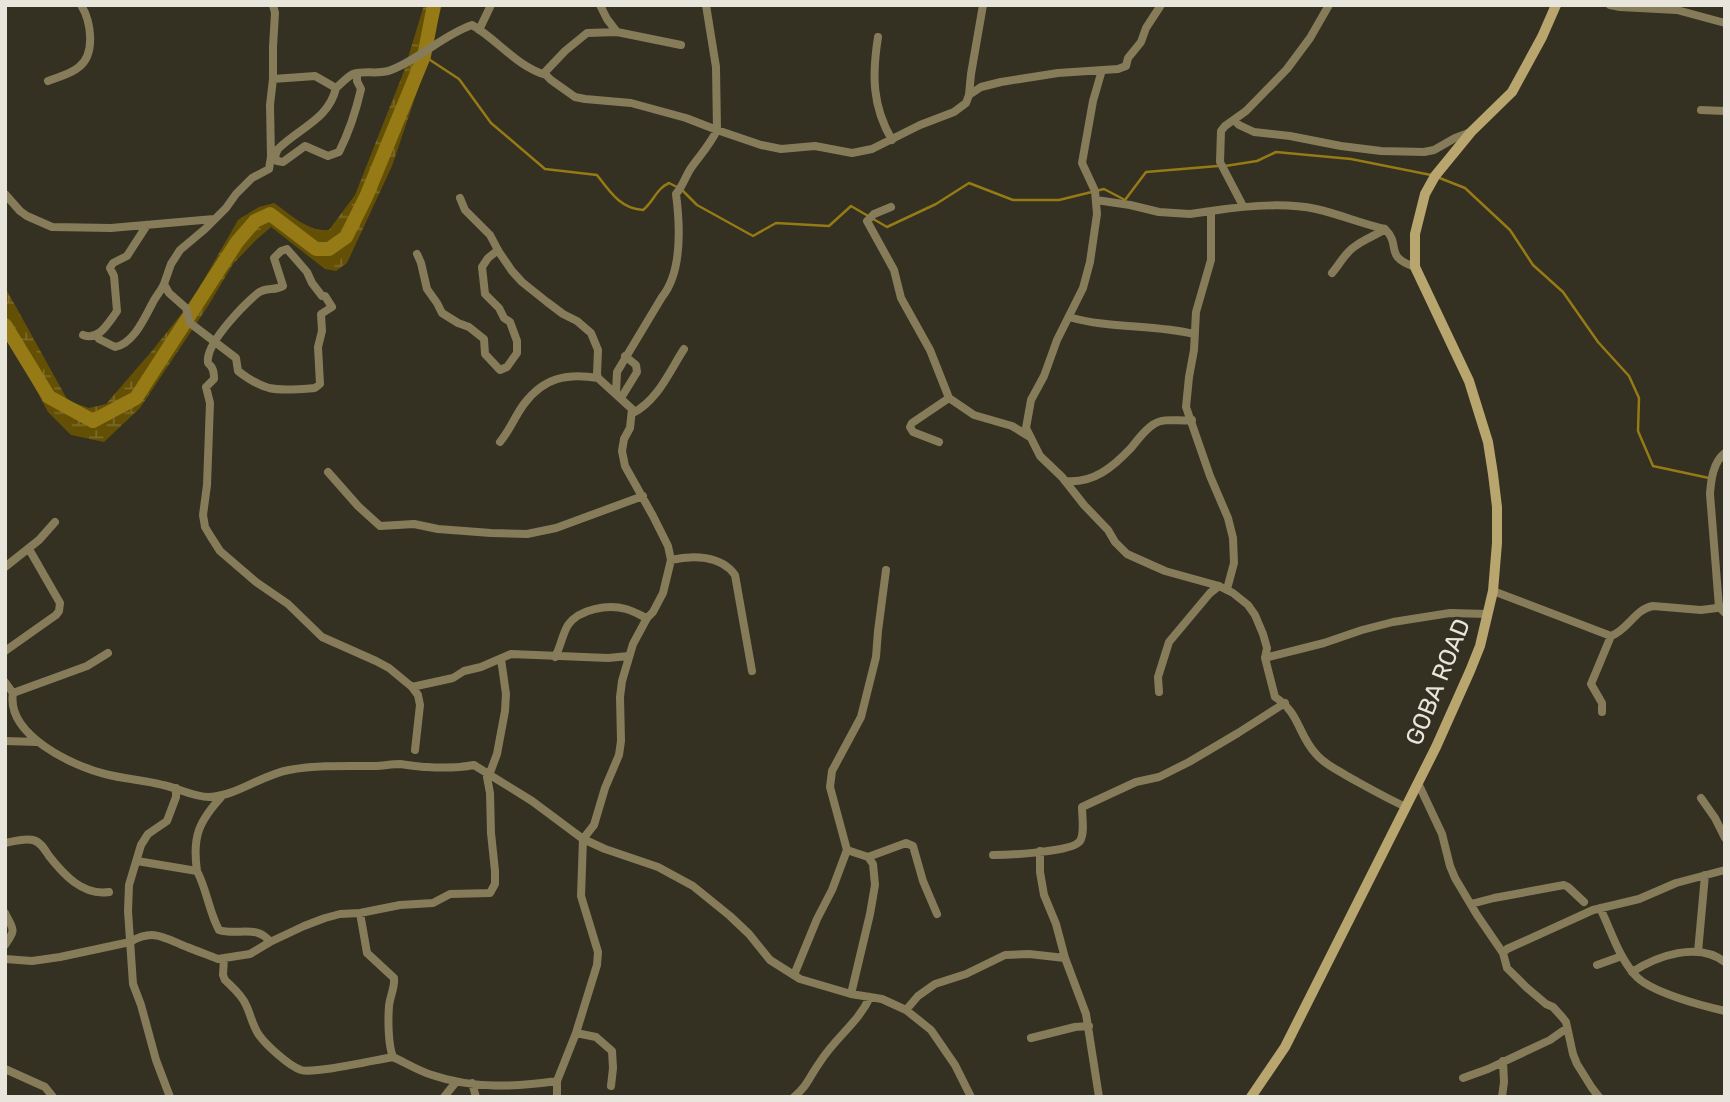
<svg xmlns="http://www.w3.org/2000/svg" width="1730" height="1102" viewBox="0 0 1730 1102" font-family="Rubik,sans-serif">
<defs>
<pattern id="wetland-marsh" width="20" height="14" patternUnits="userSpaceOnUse" patternTransform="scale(1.75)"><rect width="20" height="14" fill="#645004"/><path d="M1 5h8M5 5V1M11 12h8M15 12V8" fill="none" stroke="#7a6928"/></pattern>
</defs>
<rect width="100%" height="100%" fill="#343022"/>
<path fill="url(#wetland-marsh)" d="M 424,5 L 442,5 L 420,83 L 392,166 L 347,263 L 336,271 L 325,269 L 271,227 L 256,240 L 233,264 L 208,306 L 140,408 L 104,442 L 71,435 L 48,412 L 11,343 L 5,339 L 5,287 L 68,401 L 89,408 L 106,404 L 151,352 L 191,302 L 238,220 L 259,207 L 274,203 C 289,213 309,233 329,230 L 355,195 L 404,71 Z"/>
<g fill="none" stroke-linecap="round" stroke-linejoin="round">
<path stroke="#957a16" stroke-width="2.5" d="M 424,56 L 459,79 L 491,123 L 545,169 L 597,175 C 610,192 621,209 643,210 C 654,201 656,189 669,183 L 681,189 L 697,205 L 753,236 L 776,223 L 829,226 L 851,206 L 887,227 L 936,204 L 969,183 L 1013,200 L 1059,200 L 1104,189 L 1125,200 L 1146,172 L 1218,166
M 1225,166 L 1257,161 L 1276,152 L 1351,159 L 1431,175
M 1437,177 L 1465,188 L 1510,230 L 1533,265 L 1563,292 L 1598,342 L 1629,376 L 1639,398 L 1638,431 L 1653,466 L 1709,478"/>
<path stroke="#957a16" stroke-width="14" d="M 5,325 L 49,397 L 93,421 L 136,398 L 237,242 L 255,221 L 270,214 L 316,249 L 329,249 L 346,237 L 366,197 L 424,56 L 434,5"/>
<path stroke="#877c59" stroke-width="8" d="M 273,5 L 275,13 L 273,47 L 273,79 L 315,76 L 336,88 C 341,84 348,76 353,74 C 365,70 379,75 391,70 C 420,59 443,35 472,25 C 498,40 516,66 546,75
M 600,5 L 607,19 L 617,32
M 706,5 L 716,67 L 717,130 L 761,145 L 781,149 L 815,146 L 852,153 L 872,149 L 920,125 L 954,112 L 966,103 L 969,95 L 981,87 L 1001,82 L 1058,73 L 1118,69 L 1126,66 L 1128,58 L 1141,42 L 1146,28 L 1161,5
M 1610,5 L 1620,7 L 1677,10 L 1725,23
M 479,30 L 491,5
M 878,37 C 872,75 872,106 892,140
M 1102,70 L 1093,101 L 1082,163 L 1095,191 L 1097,214 L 1090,262 L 1083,288 L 1057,340 L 1044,376 L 1031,400 L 1026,428 L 1040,456 L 1062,477 L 1084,505 L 1108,530 L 1115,542 L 1127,554 L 1165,571 L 1219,586 L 1233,593 L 1248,605 L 1255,615 L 1263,634 L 1267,648 L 1265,658 L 1275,697 C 1300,713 1298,735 1316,754 C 1324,764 1336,769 1347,776 C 1367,787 1386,798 1406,807
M 273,79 L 270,105 L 271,157 L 269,169 L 252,178 L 236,194 L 226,208 L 205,229 L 180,250 L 171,264 L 164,284 L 169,293 L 186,308 L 190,323 L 236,358 L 238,371 C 247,378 258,385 269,388 C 283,391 301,389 315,388 L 320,384 L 318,347 L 322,331 L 321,314 L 332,307 L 325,296 L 322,296 L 312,283 L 307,272 L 287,249 L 281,251 L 274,258 L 283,286 C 275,291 266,287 258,293 C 243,305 210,340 208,358 C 207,366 209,362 212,368 C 214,371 214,375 214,379 L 206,387 L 210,403 L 207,485 L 203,515 L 205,527 L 211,537 L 220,551 L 256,582 L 288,604 L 322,637 L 376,661 L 389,668 L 412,687 L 418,695 L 420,705 L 415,750
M 48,81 C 58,77 71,74 79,67 C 96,54 91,21 81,5
M 336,88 C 329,119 299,128 278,149 L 275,156 L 277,161 L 283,162 L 305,146 L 328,156 L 339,152 C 349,132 356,111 361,89 L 357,81 L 357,74
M 969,95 L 971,74 L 983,5
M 1701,110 L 1725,111
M 1234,120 L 1239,125 L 1254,132 L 1290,136 L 1341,146 L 1381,151 L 1424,152 L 1434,150 L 1455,138 L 1471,132
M 5,194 L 20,211 L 27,216 L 52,227 L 111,228 L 214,219
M 460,198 L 465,210 L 490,235 L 499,252 L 512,271 L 522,282 L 547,302 L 563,314 L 577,321 L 591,333 L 598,350 L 597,374 L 598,378 L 632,409 L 630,428 L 624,439 L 622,451 L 625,466 L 653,516 L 668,546 L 671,560 L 663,593 L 653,612 L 647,618 L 633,644 L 622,681 L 620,697 L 621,741 L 619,755 L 605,788 L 594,825 L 583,839 L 581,896 L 598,952 L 597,965 L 576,1033 L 557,1081 L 557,1097
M 1096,200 L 1130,205 L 1159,212 L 1190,214 L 1211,211
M 1243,206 L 1220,162 L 1221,131 L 1225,126 L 1246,111 L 1287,69 L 1310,38 L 1329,5
M 891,207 L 874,214 L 867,221 L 894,270 L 901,298 L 930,350 L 949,398 L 974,415 L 1012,426 L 1030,437
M 417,254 L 421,263 L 427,289 L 437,303 L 442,313 L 458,323 L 469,327 L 484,339 L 485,354 L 500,370 L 507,367 L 517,353 L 517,341 L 510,322 L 504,318 L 499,308 L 485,294 L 482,267 L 488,258 L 498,250
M 1332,273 C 1340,264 1344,254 1354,247 C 1364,239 1375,236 1385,229
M 1069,317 C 1110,329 1153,324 1194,334
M 83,335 C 98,341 107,325 115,314 L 117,311 L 114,276 L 110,268 L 113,263 L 127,256 L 147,225
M 97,336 L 99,339 L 115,347 C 133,344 144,319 152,304 C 156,296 161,291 164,284
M 616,393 L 617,372 L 662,297 C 683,271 680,225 676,194 C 683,186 685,177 691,168 C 700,155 710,145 717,130 L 686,118 L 631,103 L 585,99 L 575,97 L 551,80 L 546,75 L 546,71 L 565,51 L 587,33 L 617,32 L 681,45
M 621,398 L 637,372 L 636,365 L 625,356
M 633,413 C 658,400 669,372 684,349
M 500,442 C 510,430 515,416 524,404 C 544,377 568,373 598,378
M 939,442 L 913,432 L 910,427 L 912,423 L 949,398
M 1725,453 C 1713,462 1711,480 1710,494 L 1719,607 L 1725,613
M 328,472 L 358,506 L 380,526 L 414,524 L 438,529 L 491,533 L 527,534 L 556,528 L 643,496
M 1065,481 C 1093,484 1113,467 1131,448 C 1138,440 1144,430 1154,424 C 1165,417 1180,422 1192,420
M 671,560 C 692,555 721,555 735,575 L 752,671
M 5,567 L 39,540 L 55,522
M 1227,589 L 1234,563 L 1233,538 L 1228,518 L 1210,476 L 1186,407 L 1189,377 L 1194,350 L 1196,312 L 1211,260 L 1211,211 C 1244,206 1284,202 1316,209 C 1339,214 1362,224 1385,229 C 1402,246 1383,256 1415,267
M 1493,591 L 1611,636 C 1628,630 1635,609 1653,606 L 1701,610 L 1725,607
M 5,651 L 56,615 L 59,611 L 60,603 L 29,549
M 108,653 L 87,666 L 13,693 C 6,735 73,766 105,774 C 124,779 144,780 163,785 C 178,788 194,797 209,797 C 237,796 261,775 289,770 C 317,765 345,766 374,766 C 383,766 391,764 400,764 C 409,765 418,767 427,767 C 442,768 458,768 474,765 L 532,801 L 583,839 L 605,849 L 658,867 L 693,886 L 730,916 L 749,934 L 770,960 L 800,979 L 851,994 L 882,999 L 906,1010 L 931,1030 L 955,1065 L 971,1097
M 555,657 C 561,646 562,635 568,625 C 579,609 608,604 626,609 C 633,611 640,615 647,618
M 1265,658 L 1324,643 L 1362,630 L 1393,622 L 1450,613 L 1488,614
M 5,682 L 13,693
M 412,687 L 453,678 L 464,671 L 481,667 L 511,654 L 608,658 L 629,656
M 1159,692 L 1158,677 L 1169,642 L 1210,593 L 1219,586
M 1602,712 L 1602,703 L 1591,684 L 1611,636
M 5,741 L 37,742
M 1418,783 L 1442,834 L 1450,866 L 1455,878 L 1477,915 L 1503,953 L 1507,968 L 1526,987 L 1546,1004 L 1553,1007 L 1562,1017 L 1566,1022 L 1573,1054 L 1577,1064 L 1592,1088 L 1599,1097
M 1701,798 L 1715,818 L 1725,838
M 5,843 C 14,841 25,838 33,840 C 41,842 45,850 49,856 C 64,875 83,896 109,892
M 847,850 L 868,857 L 873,864 L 875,885 L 870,914 L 851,994
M 1040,851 L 1040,872 L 1044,895 L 1056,924 L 1065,958 L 1086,1014 L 1099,1097
M 993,855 C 1008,855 1073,852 1080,841 C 1085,833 1082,817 1082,807 L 1136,782 L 1159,777 L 1189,762 L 1238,733 L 1285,703
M 868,857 L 906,843 L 913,846 L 923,881 L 937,914
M 137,861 L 197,871 C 207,890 209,912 219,930 C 237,936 257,924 270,942
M 197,871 C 192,836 199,821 223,795
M 1471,904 L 1494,898 L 1564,885 L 1568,887 L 1584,902
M 1600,908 C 1611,930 1618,956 1635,975 C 1649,992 1703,1006 1725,1011
M 5,913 C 13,930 17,928 5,945
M 360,913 L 367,953 L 394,978 C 395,988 390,996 389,1006 C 388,1019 388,1045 393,1057 C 406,1063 419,1071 432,1075 C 473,1089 515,1087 557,1081
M 1698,952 L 1705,875
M 1503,953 L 1507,949 L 1593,910 L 1639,899 L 1676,883 L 1725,870
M 224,958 L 223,975 L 225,980 C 232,987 242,995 246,1005 C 251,1015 252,1025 259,1035 C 266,1045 289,1066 301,1070 C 314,1074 375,1060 393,1057
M 5,959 L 32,961 L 60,957 L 130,942 C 154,928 164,938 187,947 C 197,951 208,955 218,959 L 250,954 L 270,942 L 304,926 L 325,918 L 340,914 L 360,913 L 400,905 L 433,903 L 450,894 L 490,893 L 495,884 L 495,871 L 491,833 L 490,793 L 487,777 L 491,770 L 497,754 L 505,711 L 506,694 L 501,659
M 1597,965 L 1622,956
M 1632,972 C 1657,956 1698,941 1725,962
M 794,975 L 817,919 L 832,890 L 847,850 L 830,787 L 832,771 L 861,717 L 876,657 L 878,631 L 886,570
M 906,1010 L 918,996 L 935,984 L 966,974 L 1005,955 L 1029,954 L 1065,958
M 576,1033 L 596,1037 L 612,1051 L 613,1068 L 611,1086
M 1031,1038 L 1075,1027 L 1089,1026
M 5,1069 L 45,1087 L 53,1097
M 1463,1078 L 1488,1069 L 1550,1040 L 1567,1028
M 472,1083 L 476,1097
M 170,1097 L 156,1060 L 141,1005 L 133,984 L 128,911 L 129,885 L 141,845 L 148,834 L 167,821 L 176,797 L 176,788
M 444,1097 L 456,1082
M 794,1097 C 809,1084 809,1077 820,1062 C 835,1038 858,1023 870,997
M 1502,1097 L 1504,1082 L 1503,1061"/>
<path stroke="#b9a66e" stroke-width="10" d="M 1251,1097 L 1285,1047 L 1436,747 L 1470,671 L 1480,646 L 1493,591 L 1497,543 L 1497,507 L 1493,474 L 1488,442 L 1469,381 L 1415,267 L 1415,234 L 1425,194 L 1435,176 L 1471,132 L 1512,92 L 1542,37 L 1556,5"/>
</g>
<g text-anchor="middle" stroke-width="6" stroke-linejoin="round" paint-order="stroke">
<g font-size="24" fill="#e8e5dc" stroke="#343022">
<text transform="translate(1438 682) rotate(-68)" y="8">GOBA ROAD</text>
</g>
</g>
<rect width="1730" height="1102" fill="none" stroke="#e8e5dc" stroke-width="14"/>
</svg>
